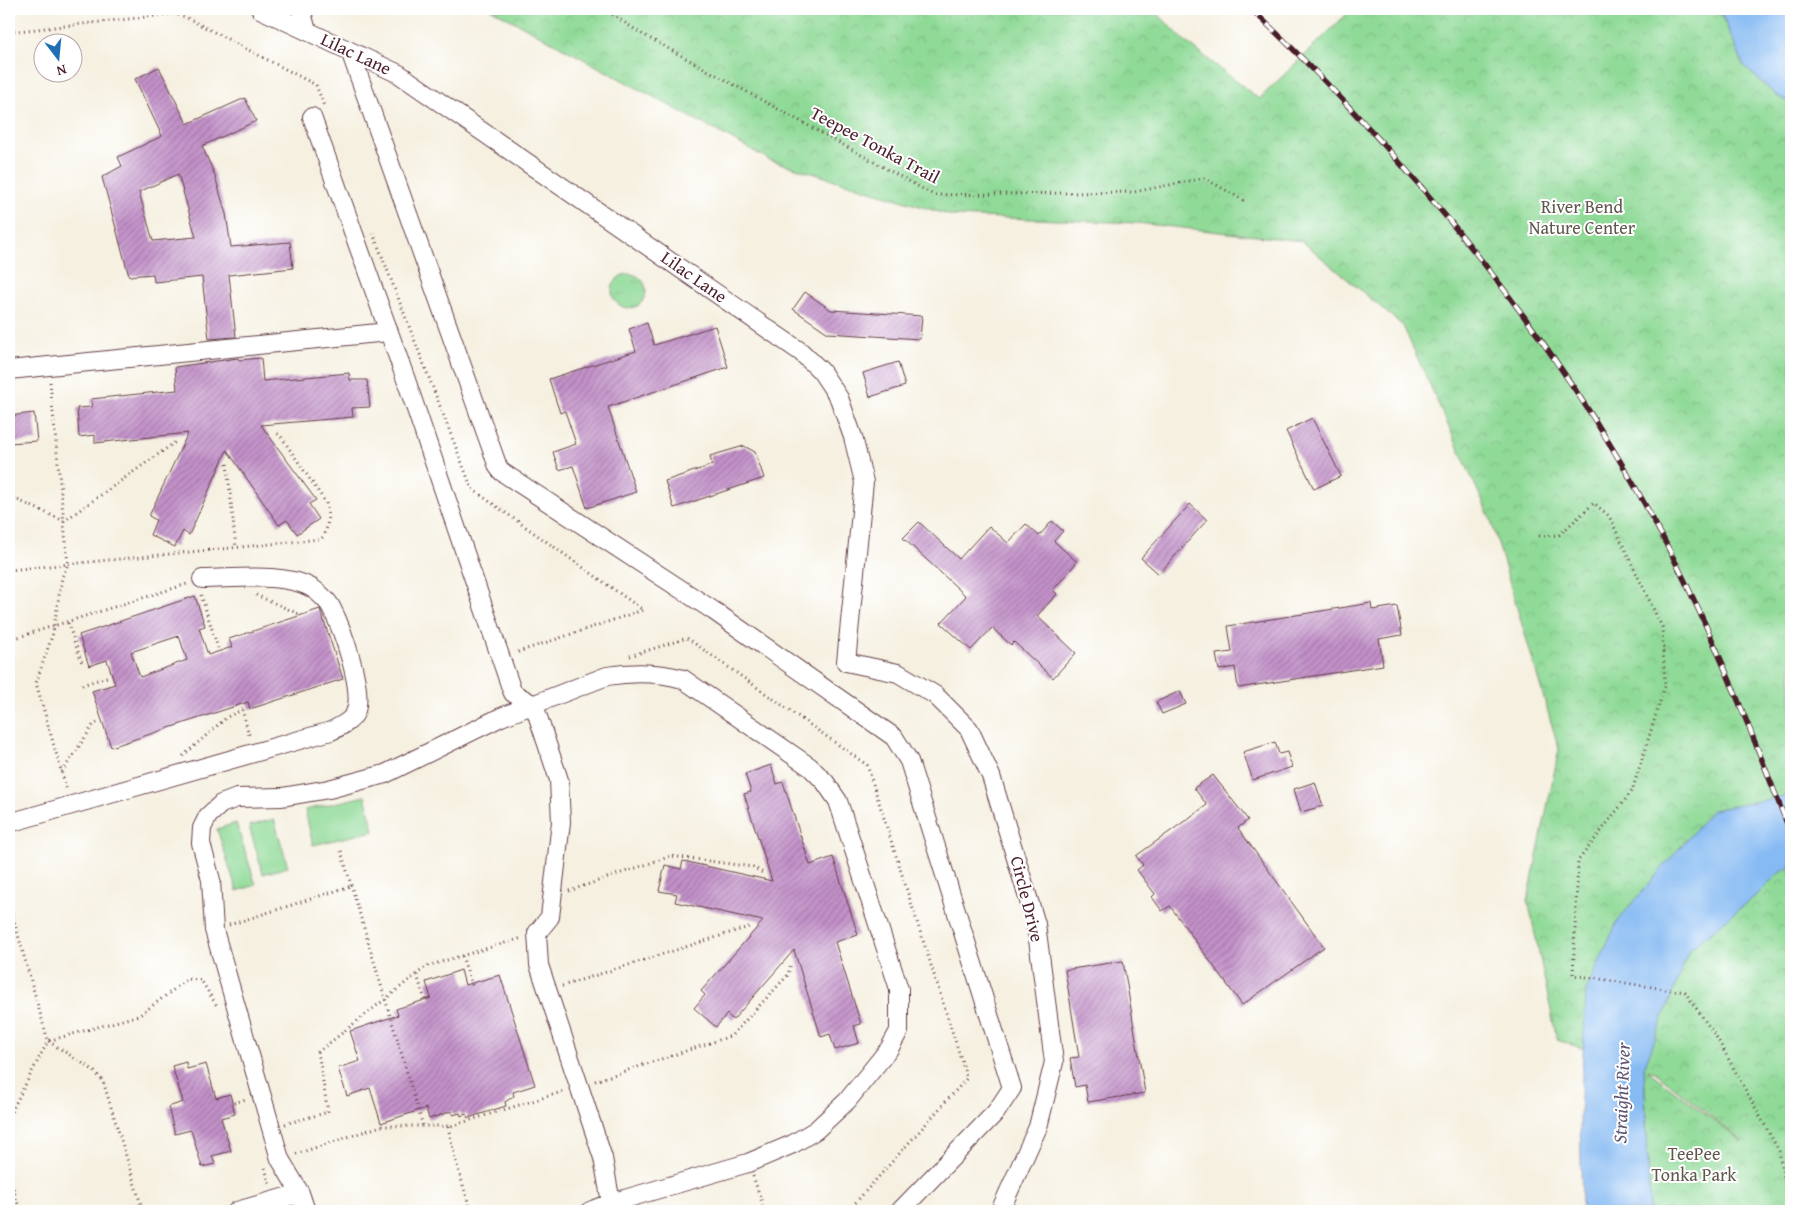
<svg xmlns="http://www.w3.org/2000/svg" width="1800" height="1220" viewBox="0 0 1800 1220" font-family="'Gentium Book Plus',serif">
<defs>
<pattern id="grass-tufts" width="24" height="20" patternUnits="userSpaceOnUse" patternTransform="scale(1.25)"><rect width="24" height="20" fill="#8fda97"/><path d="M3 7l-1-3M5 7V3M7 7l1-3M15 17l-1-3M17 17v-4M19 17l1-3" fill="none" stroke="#7dbb82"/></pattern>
<pattern id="park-crowns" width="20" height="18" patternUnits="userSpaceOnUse" patternTransform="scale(1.25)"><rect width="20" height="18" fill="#8fda97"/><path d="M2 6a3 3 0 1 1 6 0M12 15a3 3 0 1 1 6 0" fill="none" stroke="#7dbb82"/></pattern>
<pattern id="building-hatch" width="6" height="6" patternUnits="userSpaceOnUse" patternTransform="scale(1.25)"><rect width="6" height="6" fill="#c291c9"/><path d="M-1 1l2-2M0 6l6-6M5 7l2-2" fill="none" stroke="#a076a3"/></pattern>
</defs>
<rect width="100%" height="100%" fill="#fff"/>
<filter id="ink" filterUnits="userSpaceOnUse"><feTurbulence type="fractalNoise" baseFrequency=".02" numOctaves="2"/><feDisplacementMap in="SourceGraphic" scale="10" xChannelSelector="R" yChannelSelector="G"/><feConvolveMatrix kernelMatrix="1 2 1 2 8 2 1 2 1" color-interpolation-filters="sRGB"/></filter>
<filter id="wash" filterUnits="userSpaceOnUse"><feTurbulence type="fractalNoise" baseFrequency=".0096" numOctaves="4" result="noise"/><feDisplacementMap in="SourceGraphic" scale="20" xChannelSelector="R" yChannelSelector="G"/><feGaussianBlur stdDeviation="1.12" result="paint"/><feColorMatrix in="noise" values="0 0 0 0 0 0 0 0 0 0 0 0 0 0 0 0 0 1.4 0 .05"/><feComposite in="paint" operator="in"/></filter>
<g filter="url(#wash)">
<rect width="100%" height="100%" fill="#f5f0e0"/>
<path fill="url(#grass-tufts)" stroke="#6c7c61" d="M612 291a17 17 0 1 1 34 0a17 17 0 1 1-34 0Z"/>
<path fill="url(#park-crowns)" stroke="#6c7c61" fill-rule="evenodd" d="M 491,9 L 1153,9 L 1185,41 L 1259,99 L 1352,9 L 1721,9 L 1722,15 L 1744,66 L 1777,96 L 1791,103 L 1791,1211 L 1650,1211 L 1644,1068 L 1557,1040 L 1528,900 L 1559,749 L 1491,520 L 1403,326 L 1302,241 L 1137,223 L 952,216 L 770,160 ZM 1647,1070 L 1655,1072 L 1743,1142 L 1742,1142 Z"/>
<path fill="#8fda97" stroke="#6c7c61" d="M 365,796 L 374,831 L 313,845 L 305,810 Z
M 274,819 L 288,867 L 263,874 L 249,826 Z
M 236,823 L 256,885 L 237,891 L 217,829 Z"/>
<path fill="#85baf3" stroke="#686c8f" d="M 1721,9 L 1791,9 L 1791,103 L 1777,96 L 1744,66 L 1722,15 Z
M 1791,795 L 1791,867 L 1779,873 L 1759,893 L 1689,950 L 1644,1068 L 1650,1211 L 1582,1211 L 1580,1116 L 1586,991 L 1618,920 L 1712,810 Z"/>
<g id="blocks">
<path fill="url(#building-hatch)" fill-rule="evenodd" d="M 159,67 L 187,124 L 245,98 L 256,121 L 202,146 L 214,173 L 226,214 L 231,247 L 290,242 L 293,268 L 229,275 L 236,337 L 209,339 L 202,277 L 154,282 L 153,274 L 129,276 L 102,177 L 122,166 L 118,157 L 162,136 L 135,79 ZM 178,174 L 196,237 L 153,241 L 139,192 Z
M 805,292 L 831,310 L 922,316 L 920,339 L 828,333 L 793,309 Z
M 647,323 L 654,345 L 715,326 L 728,367 L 608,407 L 636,492 L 587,508 L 573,466 L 559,470 L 553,452 L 576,444 L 565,411 L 560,413 L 549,379 L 636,351 L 629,329 Z
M 238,358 L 239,360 L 261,358 L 263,381 L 349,373 L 350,380 L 367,380 L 370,407 L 352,408 L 353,417 L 261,425 L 316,500 L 309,504 L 319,519 L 297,534 L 287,520 L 279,525 L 227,450 L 189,535 L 183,531 L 175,547 L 150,535 L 156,520 L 149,516 L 188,433 L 95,443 L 95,435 L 79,437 L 77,408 L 92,407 L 91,399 L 177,390 L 175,367 Z
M 898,362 L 905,386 L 870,397 L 863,373 Z
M 34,413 L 37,441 L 9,443 L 9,416 Z
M 1312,418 L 1341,476 L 1314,489 L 1286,431 Z
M 744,446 L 755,452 L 764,478 L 674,508 L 665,481 L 712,465 L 710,456 Z
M 1190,504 L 1207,520 L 1159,574 L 1141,558 Z
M 1052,521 L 1063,531 L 1054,541 L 1077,562 L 1053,590 L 1057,594 L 1037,616 L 1076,653 L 1053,678 L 1014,642 L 1011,645 L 992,628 L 971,650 L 941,623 L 966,596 L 903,538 L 919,522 L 959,559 L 989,526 L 1008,543 L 1026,524 L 1039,536 Z
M 195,596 L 205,626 L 199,628 L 208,655 L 232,647 L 229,639 L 320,609 L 343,679 L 250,709 L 248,702 L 111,747 L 92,691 L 115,684 L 107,660 L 89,666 L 79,635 ZM 179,636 L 187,660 L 140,677 L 131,652 Z
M 1371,603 L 1372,610 L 1397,606 L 1402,635 L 1379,639 L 1383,665 L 1238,688 L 1235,667 L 1219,670 L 1216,654 L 1232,652 L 1228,626 Z
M 1180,691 L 1186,704 L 1162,714 L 1156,702 Z
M 1275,742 L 1279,754 L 1287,752 L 1292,767 L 1253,780 L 1243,752 Z
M 771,765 L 777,784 L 783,782 L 810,865 L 833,857 L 858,935 L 835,942 L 861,1024 L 854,1026 L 859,1043 L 835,1050 L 830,1034 L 821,1037 L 794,950 L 733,1020 L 727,1014 L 716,1027 L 694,1008 L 705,995 L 701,991 L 763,921 L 675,902 L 677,894 L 659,891 L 665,865 L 681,869 L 683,861 L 772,881 L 744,794 L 751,792 L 745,774 Z
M 1213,775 L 1248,820 L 1238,828 L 1324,947 L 1242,1005 L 1170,906 L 1162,911 L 1152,897 L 1155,894 L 1137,870 L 1143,865 L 1136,856 L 1207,805 L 1194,788 Z
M 1315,782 L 1323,806 L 1301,812 L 1294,789 Z
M 1123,961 L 1145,1093 L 1088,1102 L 1085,1085 L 1075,1087 L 1070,1058 L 1079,1057 L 1065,970 Z
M 461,970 L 465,985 L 500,975 L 535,1085 L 513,1092 L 514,1096 L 505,1102 L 506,1106 L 468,1118 L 466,1114 L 461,1116 L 460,1113 L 453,1115 L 452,1111 L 429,1119 L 426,1108 L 381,1123 L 370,1088 L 347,1096 L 338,1068 L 360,1061 L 350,1031 L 398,1015 L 396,1009 L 431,998 L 426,982 Z
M 186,1062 L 187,1069 L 206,1064 L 216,1098 L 230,1094 L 235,1114 L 221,1118 L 231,1151 L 212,1156 L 215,1164 L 202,1167 L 191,1130 L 175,1134 L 168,1107 L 183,1102 L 172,1066 Z"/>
</g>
</g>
<g filter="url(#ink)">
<use href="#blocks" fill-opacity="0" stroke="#643e46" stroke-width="1"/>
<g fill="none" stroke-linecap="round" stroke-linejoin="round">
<defs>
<path id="minor" d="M 260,9 L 399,74 L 801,352 L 821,371 L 839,398 L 853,437 L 864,482 L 846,662 L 898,673 L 935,695 L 969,729 L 991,776 L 1036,924 L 1054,1062 L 1038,1127 L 1000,1211
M 301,9 L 307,31
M 350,51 L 498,467 L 502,472 L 714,611 L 894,737 L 909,761 L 1012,1088 L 996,1112 L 900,1211
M 312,117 L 404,374 L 511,688 L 513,693 L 534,705 L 559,780 L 561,822 L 550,917 L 537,933 L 539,965 L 603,1158 L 611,1203 L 614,1211
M 9,370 L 388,332
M 9,823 L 331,731 C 339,727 351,722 355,713 C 365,691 342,628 331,607 C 328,601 318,592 312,588 C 284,572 234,579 202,579
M 237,1211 L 300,1193
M 306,1211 L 300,1193 L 280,1159 L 214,930 L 211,880 L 201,843 L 202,828 L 208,816 L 221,804 L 237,798 L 282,797 L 329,789 L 385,774 L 501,717 L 607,676 C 632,672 658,672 683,679 L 810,767 L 825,782 L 838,801 L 899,989 L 899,1031 L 889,1049 L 847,1101 L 816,1130 L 793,1144 L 748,1163 L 611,1203 L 590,1211"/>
</defs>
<use href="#minor" stroke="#643e46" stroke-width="20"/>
<path stroke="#643e46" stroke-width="3" stroke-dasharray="1 4" stroke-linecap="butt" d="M 604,9 L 642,34 L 934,195 L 1134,192 L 1204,178 L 1245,201
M 9,32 L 174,14 L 185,17 L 316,85 L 324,106
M 373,233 L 472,489 L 643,610 L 515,653
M 50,382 L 68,564 L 62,577 L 53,633 L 36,683 L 67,791
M 227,464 L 236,548
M 9,496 L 64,521 L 177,441
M 1539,536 L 1559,535 L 1594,503 L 1609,516 L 1662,627 L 1665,686 L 1632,791 L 1578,861 L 1573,975 L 1685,992 L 1717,1038 L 1779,1151 L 1790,1211
M 9,570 L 321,539 C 329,530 329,514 326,503 L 280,435 L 274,432
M 201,595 L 218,648
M 256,595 L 299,614
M 68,623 L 82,663
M 9,640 L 187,584
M 630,656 L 687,638 L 867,765 L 967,1078 L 848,1211
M 82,685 L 110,676
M 183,756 L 227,717 L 242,710 L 250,738
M 62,772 L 94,724 L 99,722
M 341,851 L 423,1126
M 569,891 L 671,856 L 753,867 L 763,873
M 9,903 L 48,1041 L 140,1015 L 188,979 L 201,980 L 217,1006
M 229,925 L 351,886
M 462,956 L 473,988
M 417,975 L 426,1003
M 562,986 L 752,926
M 595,1081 L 731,1036 L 788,975 L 791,963
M 234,1103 L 246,1099
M 9,1116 L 48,1041 L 93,1070 L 103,1081 L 143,1211
M 285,1124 L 328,1112 L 318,1052 L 427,966 L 522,938
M 448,1127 L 456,1162 L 471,1211
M 296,1154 L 381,1126 L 451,1126 L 565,1091
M 265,1168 L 270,1186
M 9,1174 L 20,1211
M 753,1176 L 765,1211"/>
<use href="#minor" stroke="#fff" stroke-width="18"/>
<defs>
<path id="rail" d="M 1251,9 C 1285,40 1318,74 1350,108 C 1478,244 1594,399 1678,567 C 1721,653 1756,744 1791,834"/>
</defs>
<use href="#rail" stroke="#4a1f2b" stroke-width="5.5"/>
<use href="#rail" stroke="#fff" stroke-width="4" stroke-dasharray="11" stroke-linecap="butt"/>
</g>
</g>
<g text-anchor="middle" stroke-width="4" stroke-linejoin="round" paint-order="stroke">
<g font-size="18" fill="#4a1f2b" stroke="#fff">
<text transform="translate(356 54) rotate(25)" y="6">Lilac Lane</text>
<text transform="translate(875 145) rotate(28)" y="6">Teepee Tonka Trail</text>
<text transform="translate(694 277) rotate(35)" y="6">Lilac Lane</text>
<text transform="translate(1027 899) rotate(76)" y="6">Circle Drive</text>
</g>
<g font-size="18" fill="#5f574b" stroke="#fff">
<text x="1582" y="213">River Bend<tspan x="1582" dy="21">Nature Center</tspan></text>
<text x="1694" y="1160">TeePee<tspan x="1694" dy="21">Tonka Park</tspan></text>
</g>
<g font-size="19" font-style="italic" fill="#5f5571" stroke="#fff">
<text transform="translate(1621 1093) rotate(-88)" y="7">Straight River</text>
</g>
</g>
<rect width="1800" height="1220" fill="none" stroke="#fff" stroke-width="30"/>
<g transform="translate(58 58) rotate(164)"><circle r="24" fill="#ffffff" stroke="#b7a5aa"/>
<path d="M0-4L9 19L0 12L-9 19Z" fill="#1f6fb2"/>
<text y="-8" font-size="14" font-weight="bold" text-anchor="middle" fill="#4a1f2b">N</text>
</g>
</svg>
